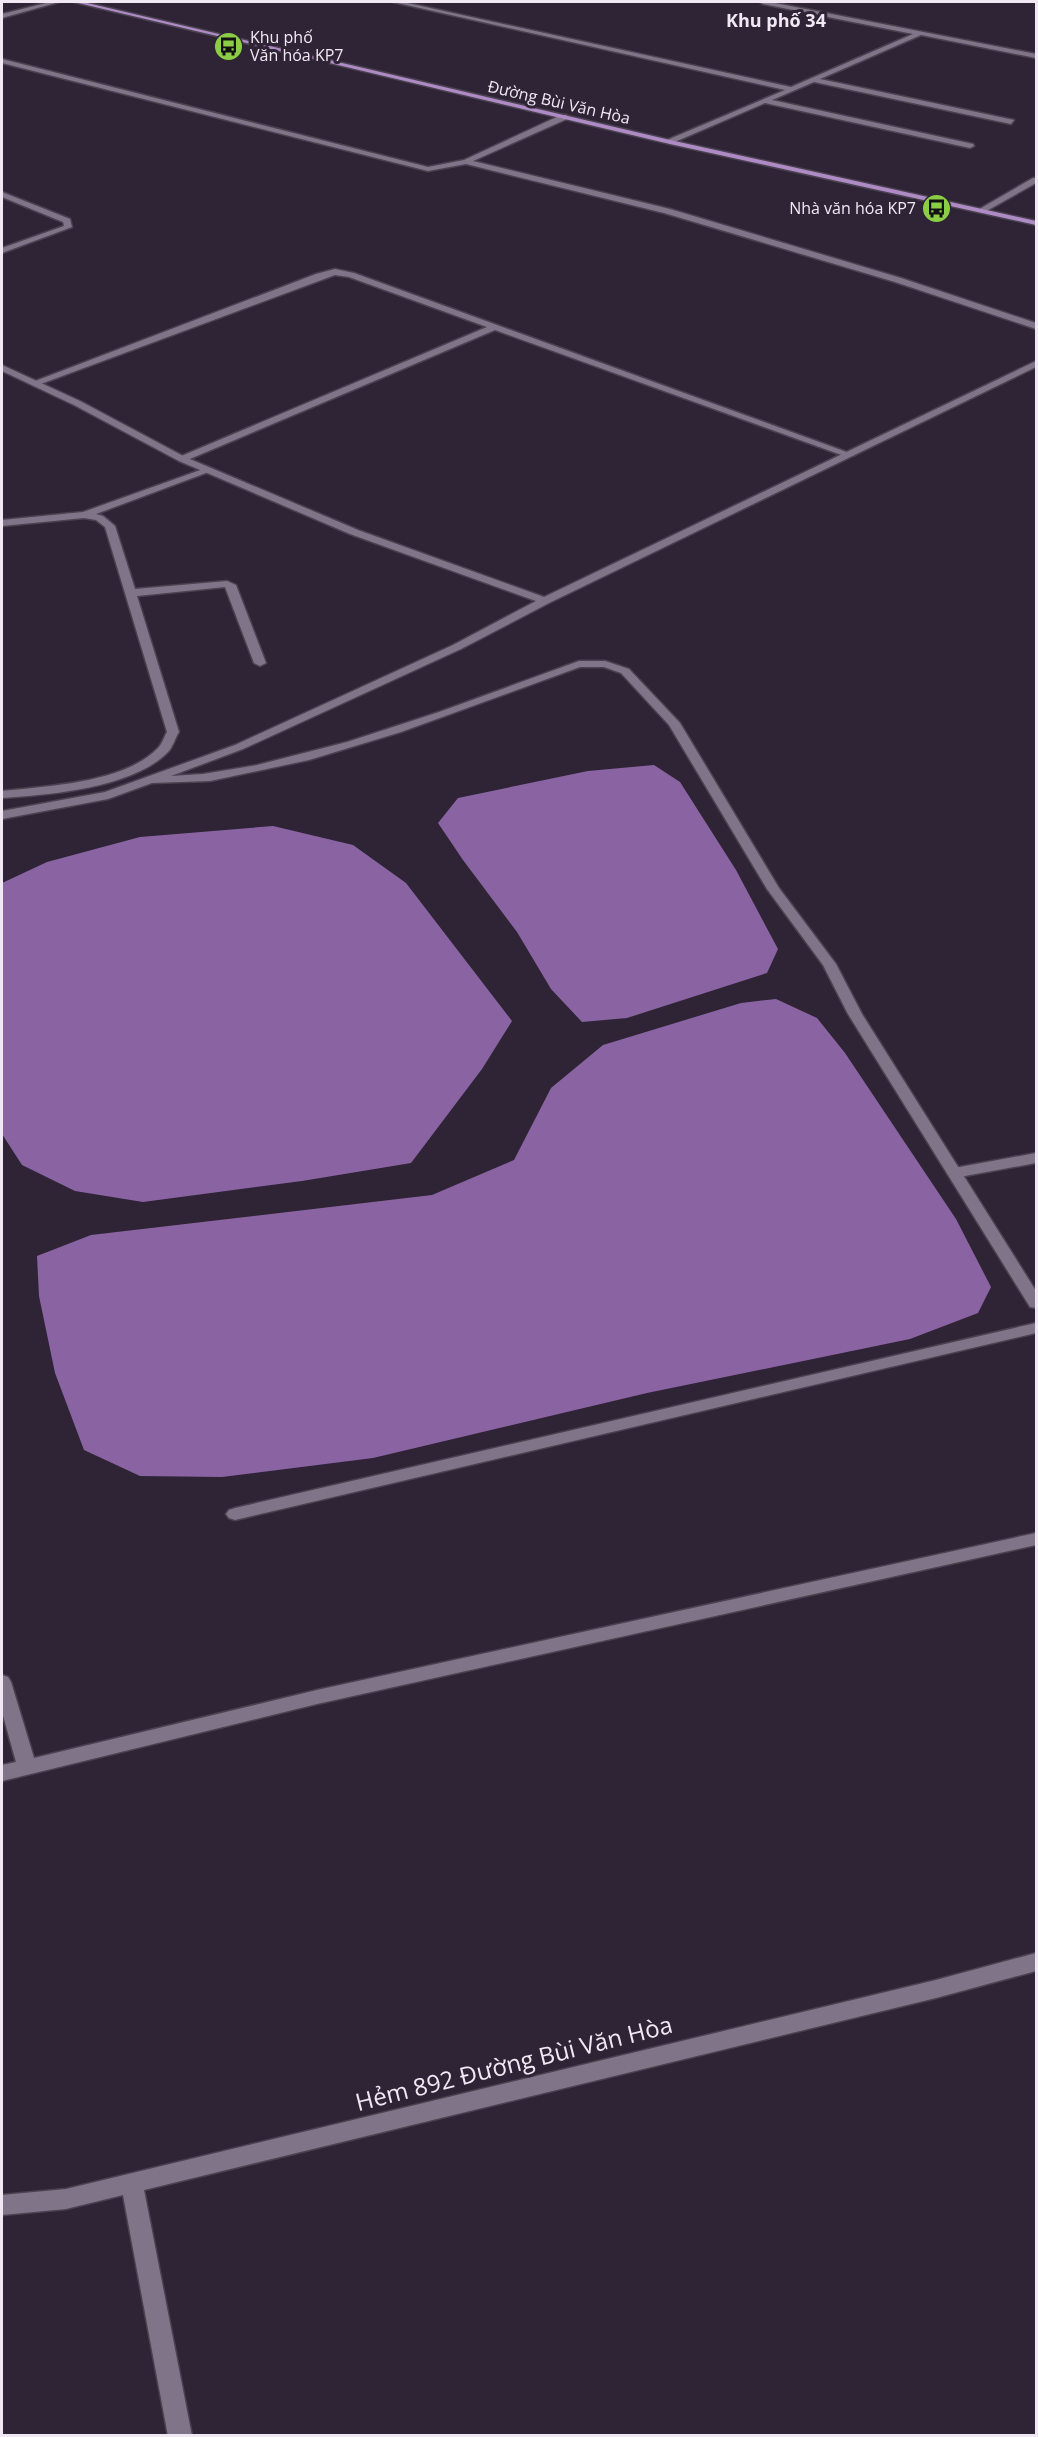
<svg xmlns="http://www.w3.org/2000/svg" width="1038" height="2437" viewBox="0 0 1038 2437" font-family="'Open Sans',sans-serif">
<rect width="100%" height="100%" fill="#2e2435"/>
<path fill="#8a64a2" d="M 654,765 L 680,782 L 736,870 L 778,949 L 767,973 L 627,1018 L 582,1022 L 551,989 L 517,932 L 463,860 L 438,823 L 458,798 L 588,771 Z
M 273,826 L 353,845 L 406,883 L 512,1021 L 482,1069 L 411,1163 L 302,1181 L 143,1202 L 75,1191 L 22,1165 L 2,1134 L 2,883 L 47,862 L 140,837 Z
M 776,999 L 817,1018 L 845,1053 L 956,1219 L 991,1287 L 978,1313 L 910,1339 L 647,1393 L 373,1458 L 222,1477 L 140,1476 L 84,1450 L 55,1373 L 39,1296 L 37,1256 L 91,1235 L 432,1195 L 514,1160 L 551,1088 L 603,1045 L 741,1003 Z"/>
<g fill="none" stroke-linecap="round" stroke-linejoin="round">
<defs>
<path id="service" d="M 2,192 L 70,219 L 72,227 L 2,253 L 2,248 L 64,226 L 63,222 L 2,197 Z
M 335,269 L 354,273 L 855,455 L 847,457 L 495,330 L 185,461 L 179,461 L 179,457 L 487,327 L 349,277 L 335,275 L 38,385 L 30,383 L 316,274 Z
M 206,468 L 214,470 L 96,514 L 103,516 L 115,526 L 135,589 L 227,581 L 236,585 L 266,663 L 260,666 L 254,663 L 225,587 L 137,596 L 179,732 C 175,738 173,747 168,752 C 133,788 49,795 2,798 L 2,791 C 48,786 124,783 158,748 C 162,744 164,737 167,732 L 105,527 L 96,520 L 84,518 L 2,526 L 2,520 L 83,512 Z
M 1036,1153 L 1036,1163 L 954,1178 L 947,1173 L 954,1168 Z"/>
<path id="minor" d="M 50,2 L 59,2 L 2,18 L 2,14 Z
M 393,2 L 403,2 L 791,87 L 913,34 L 763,4 L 760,2 L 770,2 L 1036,54 L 1036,58 L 921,35 L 820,79 L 1014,120 L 1011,124 L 814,82 L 772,100 L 973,144 L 974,146 L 970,148 L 765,103 L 670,144 L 666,142 L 667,140 L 785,90 Z
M 2,59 L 428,167 L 464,160 L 561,115 L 567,115 L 567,119 L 473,161 L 670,209 L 901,278 L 1036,323 L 1036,329 L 895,282 L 664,213 L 466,164 L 428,171 L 2,63 Z
M 1033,178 L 1036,178 L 1036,183 L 983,213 L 976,211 Z
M 1036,361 L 1036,367 L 549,603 L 461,649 L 243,749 L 171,776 L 203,774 L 257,765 L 347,742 L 439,712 L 579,661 L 605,661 L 629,669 L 680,723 L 779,888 L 836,964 L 862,1014 L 1036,1291 L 1036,1308 L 1030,1307 L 848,1014 L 823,965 L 767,889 L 669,725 L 621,673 L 604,667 L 580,667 L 401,732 L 309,760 L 210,781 L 152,783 L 108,799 L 2,819 L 2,811 L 105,792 L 235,745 L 453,645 L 536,601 L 350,534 L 179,461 L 74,405 L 2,371 L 2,365 L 80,401 L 185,457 L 358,530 L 544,597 Z
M 1036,1323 L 1036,1333 L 235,1520 L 229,1518 L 226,1514 L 229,1510 L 235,1508 Z
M 1036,1533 L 1036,1545 L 317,1704 L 2,1781 L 2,1765 L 16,1762 L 2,1712 L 2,1675 L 8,1677 L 11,1682 L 34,1758 L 317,1690 Z
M 1036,1953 L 1036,1971 L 936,1998 L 144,2190 L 192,2436 L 168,2436 L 123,2195 L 66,2209 L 2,2215 L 2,2195 L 66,2189 L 936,1980 Z"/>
<path id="primary" d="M 74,2 L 83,2 L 670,140 L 1036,221 L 1036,225 L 670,144 Z"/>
</defs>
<use href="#service" stroke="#4a4250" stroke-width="3"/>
<use href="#minor" stroke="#4a4250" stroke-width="3"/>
<use href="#primary" stroke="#4a4250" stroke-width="3"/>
<use href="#service" fill="#807488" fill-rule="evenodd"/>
<use href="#minor" fill="#807488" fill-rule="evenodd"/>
<use href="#primary" fill="#af8bc6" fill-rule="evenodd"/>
</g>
<defs>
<symbol id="bus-disc" viewBox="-11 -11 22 22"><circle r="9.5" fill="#8bce46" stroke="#2e2435"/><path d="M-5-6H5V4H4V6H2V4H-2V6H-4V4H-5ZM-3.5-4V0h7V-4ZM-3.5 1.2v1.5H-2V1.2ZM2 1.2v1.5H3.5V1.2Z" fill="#111"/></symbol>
</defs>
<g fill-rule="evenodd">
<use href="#bus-disc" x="212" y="30" width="33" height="33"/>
<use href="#bus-disc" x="920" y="192" width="33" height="33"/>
</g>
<g text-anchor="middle" stroke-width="6" stroke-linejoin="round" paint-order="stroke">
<g font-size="16" fill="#f0e9f4" stroke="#2e2435" text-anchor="start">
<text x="250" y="43">Khu phố<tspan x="250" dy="18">Văn hóa KP7</tspan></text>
<text x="916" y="214" text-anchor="end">Nhà văn hóa KP7</text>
</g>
<g font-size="16" fill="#f0e9f4" stroke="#2e2435">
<text transform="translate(559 102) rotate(13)" y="6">Đường Bùi Văn Hòa</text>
</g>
<g font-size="18" font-weight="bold" fill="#f0e9f4" stroke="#2e2435">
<text x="776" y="27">Khu phố 34</text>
</g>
<g font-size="24" fill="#f0e9f4" stroke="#2e2435">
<text transform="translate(514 2064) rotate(-14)" y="8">Hẻm 892 Đường Bùi Văn Hòa</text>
</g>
</g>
<rect width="1038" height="2437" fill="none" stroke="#f0e9f4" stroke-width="6"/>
</svg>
